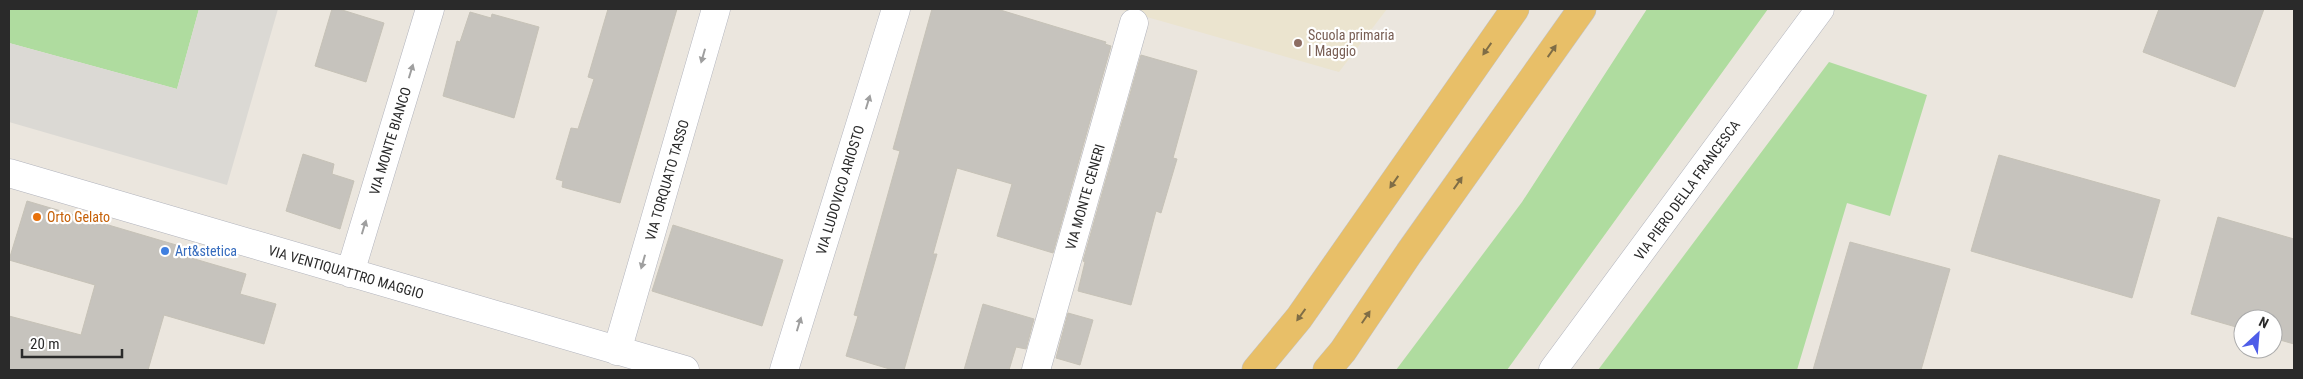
<svg xmlns="http://www.w3.org/2000/svg" width="2303" height="379" viewBox="0 0 2303 379" font-family="'Roboto Condensed',sans-serif">
<rect width="100%" height="100%" fill="#ebe6de"/>
<path fill="#ebe4cf" d="M 1119,9 L 1387,9 L 1339,72 Z"/>
<path fill="#afdc9f" d="M 9,9 L 199,9 L 177,89 L 9,43 Z
M 1647,9 L 1768,9 L 1507,370 L 1396,370 L 1522,202 Z
M 1829,62 L 1927,95 L 1890,216 L 1847,203 L 1797,370 L 1598,370 Z"/>
<path fill="#dbd9d4" d="M 199,9 L 278,9 L 227,185 L 9,122 L 9,43 L 177,89 Z"/>
<path fill="#c6c3bd" stroke="#c6c2b7" d="M 332,9 L 339,9 L 384,23 L 366,82 L 315,66 Z
M 608,9 L 677,9 L 620,203 L 562,187 L 563,181 L 556,179 L 571,128 L 578,129 L 594,79 L 588,77 Z
M 932,9 L 997,9 L 1106,42 L 1105,44 L 1111,46 L 1053,253 L 997,236 L 1012,184 L 957,168 L 933,254 L 937,254 L 904,370 L 893,370 L 846,356 L 858,316 L 854,315 L 900,151 L 893,149 Z
M 2159,9 L 2264,9 L 2235,87 L 2143,52 Z
M 470,12 L 491,18 L 492,14 L 539,27 L 514,118 L 443,96 L 457,41 L 460,42 Z
M 1141,55 L 1197,71 L 1173,158 L 1177,159 L 1161,213 L 1156,211 L 1131,305 L 1078,291 L 1085,262 L 1083,261 Z
M 303,154 L 334,164 L 332,174 L 354,181 L 340,229 L 286,211 Z
M 1999,155 L 2160,200 L 2132,298 L 1971,251 Z
M 27,201 L 183,247 L 181,255 L 246,274 L 240,294 L 276,304 L 264,344 L 164,315 L 148,370 L 9,370 L 9,316 L 81,335 L 95,285 L 9,260 Z
M 2218,217 L 2294,239 L 2294,344 L 2273,338 L 2273,319 L 2243,319 L 2243,329 L 2191,314 Z
M 673,225 L 783,260 L 762,326 L 652,291 Z
M 1850,242 L 1950,269 L 1921,370 L 1813,370 Z
M 983,304 L 1034,319 L 1026,349 L 1016,347 L 1009,370 L 964,370 Z
M 1068,313 L 1093,320 L 1080,365 L 1056,358 Z"/>
<g fill="none" stroke-linecap="round" stroke-linejoin="round">
<defs>
<path id="minor" d="M 9,173 L 685,370
M 350,273 L 430,9
M 617,351 L 716,9
M 784,370 L 896,9
M 1036,370 L 1134,23
M 1553,370 L 1820,9"/>
<path id="trunk" d="M 1256,370 L 1299,318 L 1515,9
M 1327,370 L 1343,351 L 1409,253 L 1582,9"/>
</defs>
<use href="#minor" stroke="#b1b3bc" stroke-width="29"/>
<use href="#trunk" stroke="#c3c3c3" stroke-width="29"/>
<use href="#minor" stroke="#fff" stroke-width="28"/>
<use href="#trunk" stroke="#e8bf68" stroke-width="28"/>
</g>
<defs><path id="oneway-solid" d="M-6-.8H1V-3.2L6.5 0L1 3.2V.8H-6Z" transform="scale(1.25)"/></defs>
<g fill="#7f6d46">
<use href="#oneway-solid" transform="translate(1487 49) rotate(125)"/>
<use href="#oneway-solid" transform="translate(1552 51) rotate(-55)"/>
<use href="#oneway-solid" transform="translate(1394 182) rotate(125)"/>
<use href="#oneway-solid" transform="translate(1458 183) rotate(-55)"/>
<use href="#oneway-solid" transform="translate(1301 315) rotate(126)"/>
<use href="#oneway-solid" transform="translate(1366 317) rotate(-56)"/>
</g>
<g fill="#9f9f9f">
<use href="#oneway-solid" transform="translate(703 56) rotate(106)"/>
<use href="#oneway-solid" transform="translate(411 71) rotate(-73)"/>
<use href="#oneway-solid" transform="translate(868 102) rotate(-73)"/>
<use href="#oneway-solid" transform="translate(364 227) rotate(-73)"/>
<use href="#oneway-solid" transform="translate(643 262) rotate(106)"/>
<use href="#oneway-solid" transform="translate(799 324) rotate(-73)"/>
</g>
<circle fill="#8d6e63" stroke="#fff" stroke-width="2" cx="1298" cy="43" r="5"/>
<circle fill="#e8710a" stroke="#fff" stroke-width="2" cx="37" cy="217" r="5"/>
<circle fill="#3f7fe0" stroke="#fff" stroke-width="2" cx="165" cy="251" r="5"/>
<g text-anchor="middle" stroke-width="4.5" stroke-linejoin="round" paint-order="stroke">
<g font-size="14" fill="#785e54" stroke="#fff" text-anchor="start">
<text x="1308" y="40">Scuola primaria<tspan x="1308" dy="16">I Maggio</tspan></text>
</g>
<g font-size="14" fill="#2a2a2a" stroke="#fff">
<text transform="translate(390 141) rotate(-73)" y="5">VIA MONTE BIANCO</text>
<text transform="translate(667 180) rotate(-74)" y="5">VIA TORQUATO TASSO</text>
<text transform="translate(840 190) rotate(-73)" y="5">VIA LUDOVICO ARIOSTO</text>
<text transform="translate(1687 190) rotate(-54)" y="5">VIA PIERO DELLA FRANCESCA</text>
<text transform="translate(1085 197) rotate(-74)" y="5">VIA MONTE CENERI</text>
<text transform="translate(346 272) rotate(16)" y="5">VIA VENTIQUATTRO MAGGIO</text>
</g>
<g font-size="14" fill="#c56008" stroke="#fff" text-anchor="start">
<text x="47" y="222">Orto Gelato</text>
</g>
<g font-size="14" fill="#366cbe" stroke="#fff" text-anchor="start">
<text x="175" y="256">Art&amp;stetica</text>
</g>
</g>
<rect width="2303" height="379" fill="none" stroke="#2a2a2a" stroke-width="20"/>
<g transform="translate(2258 334) rotate(26)"><circle r="24" fill="#ffffff" stroke="#aaaaaa"/>
<path d="M0-4L9 19L0 12L-9 19Z" fill="#4e5de8"/>
<text y="-8" font-size="14" font-weight="bold" text-anchor="middle" fill="#2a2a2a">N</text>
</g>
<path d="M22 349v8h100v-8" fill="none" stroke="#2a2a2a" stroke-width="2.5"/>
<text x="30" y="349" font-size="15" fill="#2a2a2a" stroke="#ffffff" stroke-width="4" paint-order="stroke">20 m</text>
</svg>
